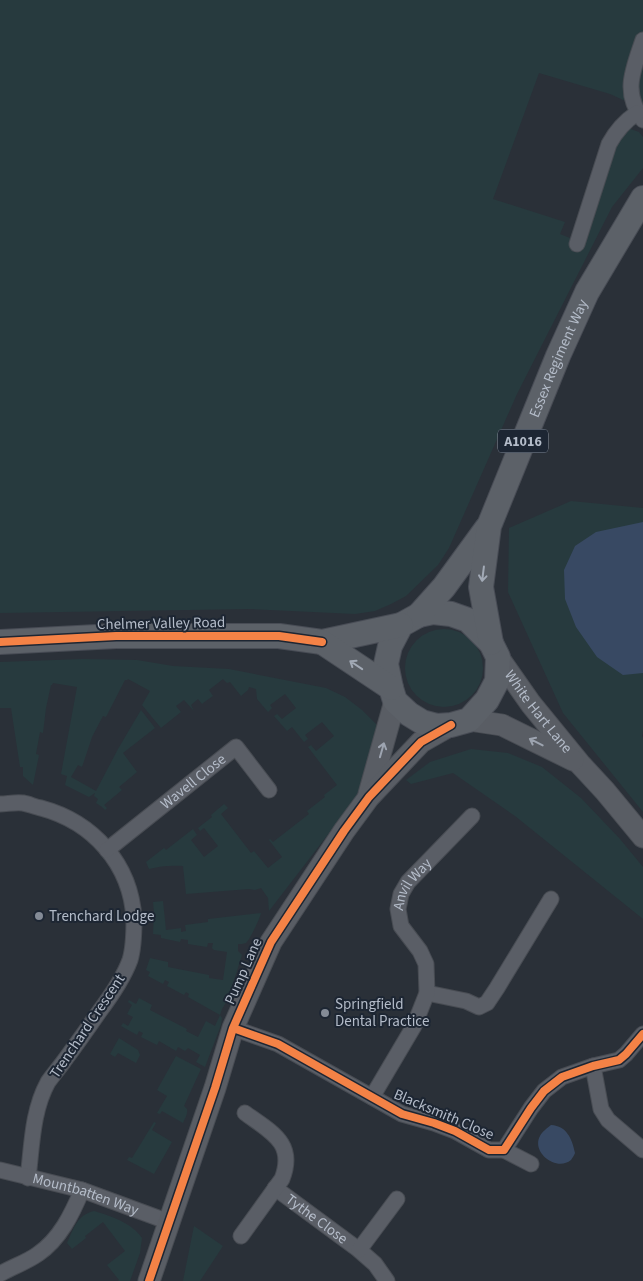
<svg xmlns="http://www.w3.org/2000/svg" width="643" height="1281" viewBox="0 0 643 1281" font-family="'Source Sans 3',sans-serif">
<rect width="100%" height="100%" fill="#2a3038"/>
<path fill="#273a3e" d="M 0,0 L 643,0 L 643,109 L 610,94 L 539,73 L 493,199 L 565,222 L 560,234 L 575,240 L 622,126 L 639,132 L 643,137 L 643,168 L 612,207 L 517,394 L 449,548 L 438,565 L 406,596 L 391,604 L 375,611 L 355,614 L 250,609 L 0,613 Z
M 571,501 L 643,508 L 643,731 L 642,736 L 643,738 L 643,812 L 563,713 L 508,592 L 509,528 Z
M405 668a39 39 0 1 1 78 0a39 39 0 1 1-78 0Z
M 83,659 L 137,660 L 173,666 L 229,669 L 326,688 L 345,697 L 362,710 L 376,724 L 381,734 L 368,776 L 353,802 L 269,911 L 268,898 L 261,888 L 255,890 L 249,889 L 186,894 L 183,866 C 171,865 160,866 149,869 L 146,862 L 164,848 L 166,850 L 193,829 L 197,835 L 191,840 L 204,857 L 218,846 L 204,828 L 200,831 L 198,828 L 212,817 L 211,815 L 224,804 L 228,808 L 221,814 L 251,853 L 254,851 L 268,868 L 282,857 L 269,840 L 270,839 L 273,842 L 309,814 L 307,811 L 325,797 L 324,795 L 337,785 L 308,747 L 311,745 L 316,751 L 334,736 L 322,722 L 305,735 L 308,739 L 304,742 L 292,727 L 287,731 L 274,716 L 277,714 L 282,719 L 296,708 L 285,694 L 270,705 L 272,708 L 268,712 L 257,699 L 256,689 L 249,687 L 248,690 L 241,696 L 230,682 L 227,683 L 223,679 L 209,690 L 213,696 L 203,703 L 202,704 L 198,699 L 191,705 L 194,711 L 184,700 L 176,706 L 181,712 L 161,728 L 142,705 L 150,691 L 128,679 L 127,680 L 125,680 L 106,717 L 103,716 L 92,737 L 82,767 L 78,765 L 71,777 L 96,791 L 118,749 L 141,710 L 155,728 L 123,753 L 137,772 L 119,787 L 122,790 L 104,805 L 107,808 L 105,810 L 102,807 L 96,803 L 98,799 L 94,796 L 95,793 L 89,797 L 65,785 L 67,776 L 61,774 L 77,687 L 53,683 L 52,685 L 51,685 L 46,708 L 43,733 L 40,732 L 36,754 L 39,755 L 33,785 L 23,776 L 23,767 L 20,767 L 11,708 L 0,708 L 0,662 Z
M 471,749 L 508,753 L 542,767 L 581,798 L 620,839 L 643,867 L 643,919 L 515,816 L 453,773 L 411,784 L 406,780 L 430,762 Z
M 163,901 L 166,930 L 181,928 L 181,932 L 186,931 L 185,925 L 208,922 L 208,919 L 261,913 C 260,918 250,940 246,943 C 244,944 239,944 238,944 L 238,951 L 242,955 L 228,999 L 222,1009 L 220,1015 L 222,1018 L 221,1025 L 205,1067 L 196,1062 L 200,1055 L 188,1048 L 185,1051 L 178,1047 L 176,1051 L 159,1041 L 157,1045 L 141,1037 L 143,1033 L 139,1031 L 137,1035 L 121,1026 L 123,1023 L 128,1026 L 133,1017 L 127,1014 L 132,1005 L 128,1002 L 129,1000 L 136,1004 L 139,998 L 152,1005 L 150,1010 L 187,1029 L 186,1031 L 198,1037 L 206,1021 L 215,1026 L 220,1015 L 188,997 L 189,994 L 186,992 L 184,995 L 167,986 L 169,982 L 165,980 L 163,984 L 148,976 L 150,972 L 146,970 L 150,958 L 168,962 L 168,967 L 209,975 L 209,978 L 223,980 L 227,952 L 214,950 L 212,948 L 213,943 L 208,943 L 207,947 L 188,944 L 188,940 L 181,939 L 180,942 L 161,938 L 161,935 L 153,934 L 154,913 L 153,902 Z
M 119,1038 L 138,1050 L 140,1055 L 136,1063 L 118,1053 L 115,1057 L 110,1054 Z
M 176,1056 L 201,1069 L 184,1106 L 187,1109 C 188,1114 185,1118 183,1123 L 162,1111 L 160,1114 L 157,1113 L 167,1096 L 157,1090 Z
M 154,1122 L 156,1123 L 152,1130 L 172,1142 L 154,1174 L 127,1160 L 129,1157 L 132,1158 Z
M 94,1211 C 111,1216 132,1223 142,1238 L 140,1253 L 130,1281 L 118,1281 L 119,1280 L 107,1265 L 125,1251 L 103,1222 L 85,1236 L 86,1238 L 72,1249 L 67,1243 C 74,1228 77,1215 94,1211 Z
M 194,1226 L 223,1246 L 200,1281 L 183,1281 Z"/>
<path fill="#384963" d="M 643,522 L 643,673 L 623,675 L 597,657 L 576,627 L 565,599 L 564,570 L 575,546 L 596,532 Z
M 551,1125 C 567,1126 572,1139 575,1153 C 575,1154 571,1160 571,1160 C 556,1172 531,1152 540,1136 C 542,1132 547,1128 551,1125 Z"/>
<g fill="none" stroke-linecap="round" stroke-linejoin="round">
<defs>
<g id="street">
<path d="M 643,40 C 633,70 622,92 643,120"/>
<path d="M 577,244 L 609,144 C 616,131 625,121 637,113"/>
<path d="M 0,804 C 7,804 15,802 23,803 C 29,804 35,807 41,808 C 93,822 131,864 134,919 C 134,932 134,947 130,960 C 123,979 111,996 99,1012 C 88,1028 76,1045 64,1061 C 59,1068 53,1075 48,1082 C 32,1111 32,1146 28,1178"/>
<path id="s1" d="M 107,850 L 236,747 L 269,790"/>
<path d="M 427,993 L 466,1001 L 479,1007 L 487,1003 L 497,988 L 551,899"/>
<path d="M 233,1028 L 278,1044 L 402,1114 L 434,1123 L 455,1131 L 489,1150 L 504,1150 L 531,1108 L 544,1091 L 562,1077 L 593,1066 L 619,1060 L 626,1054 L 643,1034"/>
<path d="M 593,1066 L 601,1109 L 608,1120 L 643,1150"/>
<path id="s2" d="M 372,1097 L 414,1026 L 427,993 L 426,964 L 420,951 L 401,926 L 398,909 L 401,894 L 408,882 L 472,816"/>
<path d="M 504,1150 L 531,1164"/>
<path id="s3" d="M 0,1170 L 82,1190 L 169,1222"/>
<path id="s4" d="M 275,1188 L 359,1250 L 375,1264 L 387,1281"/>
<path d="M 241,1236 L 282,1179 C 296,1143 271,1132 245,1113"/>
<path d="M 359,1250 L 397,1199"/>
<path d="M 0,1274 C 12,1267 27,1262 38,1254 C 60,1239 72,1214 82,1190"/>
</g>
<g id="secondary">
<path id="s5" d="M 498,657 L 531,704 L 580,764 L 605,791 L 643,837"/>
<path d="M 469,720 L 502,725 L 573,760"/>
<path d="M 369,794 L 395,701"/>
<path d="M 149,1281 L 215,1088 L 233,1028 L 271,942 L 344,831 L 369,797 L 421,742 L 451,725"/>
</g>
<g id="primary">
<path d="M 433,612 L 451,614 L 468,620 L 491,643 L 498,657 L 497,681 L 487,700 L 469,720 L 451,725 L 437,726 L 422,722 L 409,714 L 395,701 L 391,688 L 386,664 L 390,646 L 401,625 L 419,615 Z"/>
<path d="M 419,615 L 444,587 L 487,528"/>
<path d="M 0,642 L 116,636 L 279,636 L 322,642 L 401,625"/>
<path d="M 322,642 L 391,688"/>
<path id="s6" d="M 491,643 L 481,587 L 489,526 L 558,356 L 587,292 L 643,198"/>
</g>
</defs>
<use href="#street" stroke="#484c53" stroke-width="17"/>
<use href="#secondary" stroke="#484c53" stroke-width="23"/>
<use href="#primary" stroke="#484c55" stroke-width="26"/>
<use href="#street" stroke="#5a5e66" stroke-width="15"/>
<use href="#secondary" stroke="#595d64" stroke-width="21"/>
<use href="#primary" stroke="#5c6168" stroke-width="24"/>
<defs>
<path id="cycleway" d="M 0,642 L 116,636 L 279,636 L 322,642
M 233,1028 L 278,1044 L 402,1114 L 434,1123 L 455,1131 L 489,1150 L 504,1150 L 531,1108 L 544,1091 L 562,1077 L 593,1066 L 619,1060 L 626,1054 L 643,1034
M 149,1281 L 215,1088 L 233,1028 L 271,942 L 344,831 L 369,797 L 421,742 L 451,725"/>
</defs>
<use href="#cycleway" stroke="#1d2633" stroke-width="11"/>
<use href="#cycleway" stroke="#f48246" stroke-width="8"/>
</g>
<defs><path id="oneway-shaft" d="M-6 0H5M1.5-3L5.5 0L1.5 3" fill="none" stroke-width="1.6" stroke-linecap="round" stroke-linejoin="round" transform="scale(1.25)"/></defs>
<g stroke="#a2aab6">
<use href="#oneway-shaft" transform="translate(483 574) rotate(97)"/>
<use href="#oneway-shaft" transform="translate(356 665) rotate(-146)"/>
</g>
<g stroke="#9da4b0">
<use href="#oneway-shaft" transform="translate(536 742) rotate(-153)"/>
<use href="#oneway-shaft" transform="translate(382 750) rotate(-74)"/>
</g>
<g fill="#848b96" stroke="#1d2633" stroke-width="2">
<circle cx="39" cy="916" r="5"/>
<circle cx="325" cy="1013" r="5"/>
</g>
<g text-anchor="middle" stroke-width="4" stroke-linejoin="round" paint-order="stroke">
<rect fill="#1d2633" stroke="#878f9c" stroke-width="1" x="498" y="429.5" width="50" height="23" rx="4"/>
<g font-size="14" font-weight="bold" fill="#b4bcc9">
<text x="523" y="446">A1016</text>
</g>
<g font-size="15" fill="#b4bcc9" stroke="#1d2633">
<text dy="5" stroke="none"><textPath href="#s6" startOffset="300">Essex Regiment Way</textPath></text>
<text transform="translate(161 623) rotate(-1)" y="5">Chelmer Valley Road</text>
<text dy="5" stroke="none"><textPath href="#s5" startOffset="68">White Hart Lane</textPath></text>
<text dy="5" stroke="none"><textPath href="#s1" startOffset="110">Wavell Close</textPath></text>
<text dy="5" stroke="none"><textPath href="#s2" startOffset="239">Anvil Way</textPath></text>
<text transform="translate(243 971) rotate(-66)" y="5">Pump Lane</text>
<text transform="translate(87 1026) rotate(-56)" y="5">Trenchard Crescent</text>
<text transform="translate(444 1114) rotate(23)" y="5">Blacksmith Close</text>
<text dy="5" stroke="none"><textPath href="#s3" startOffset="89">Mountbatten Way</textPath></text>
<text dy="5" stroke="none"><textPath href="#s4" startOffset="52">Tythe Close</textPath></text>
</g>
<g font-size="15" fill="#b4bcc9" stroke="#1d2633" text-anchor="start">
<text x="49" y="921">Trenchard Lodge</text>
<text x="335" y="1009">Springfield<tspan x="335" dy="17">Dental Practice</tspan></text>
</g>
</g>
</svg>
